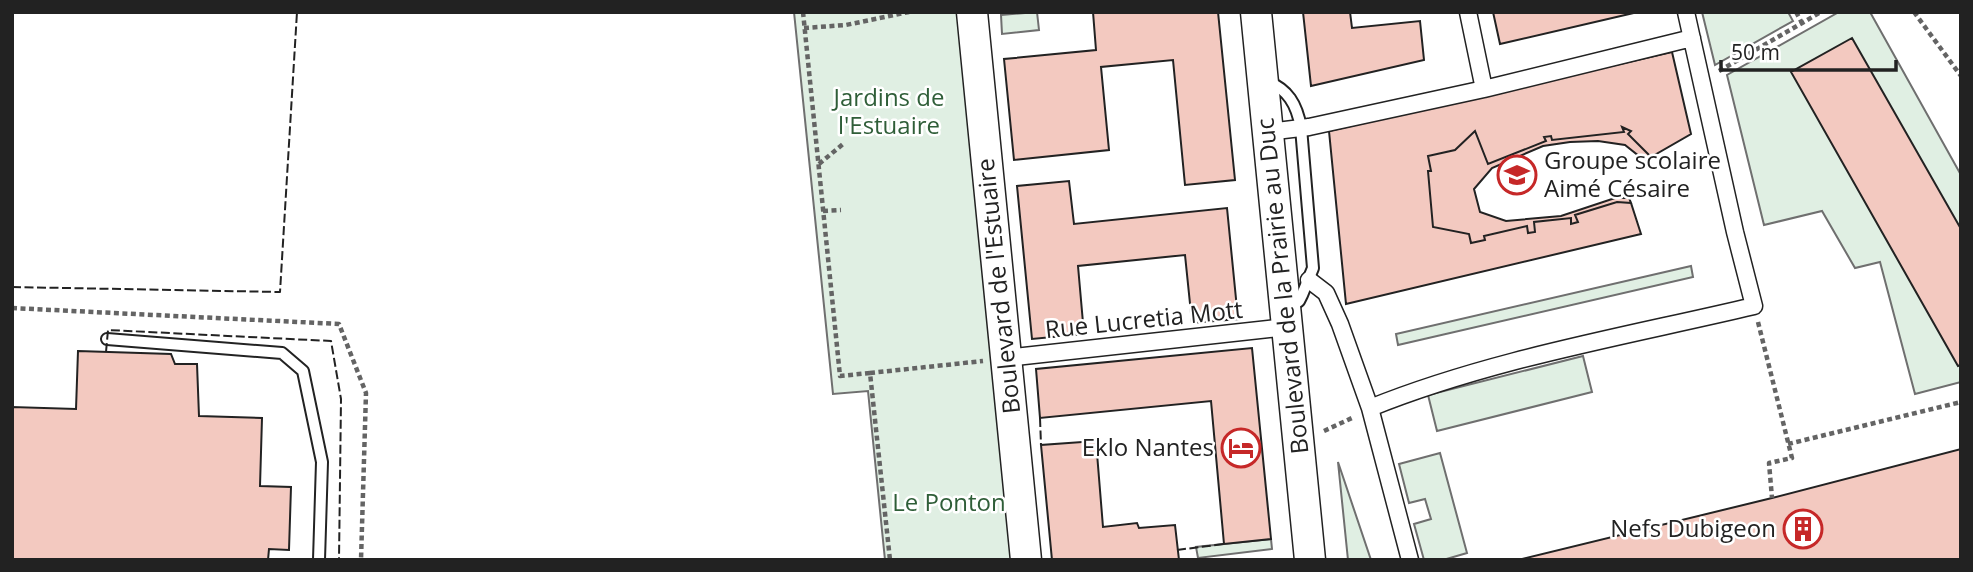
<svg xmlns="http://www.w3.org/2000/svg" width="1973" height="572" viewBox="0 0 1973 572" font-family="'Open Sans',sans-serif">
<rect width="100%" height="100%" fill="#fff"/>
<path fill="#e0efe3" stroke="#6f6f6f" stroke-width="2" d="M 794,12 L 964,12 L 1016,560 L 885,560 L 868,391 L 833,394 Z
M 1037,12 L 1039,30 L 1002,34 L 1001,15 Z
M 1702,12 L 1788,12 L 1793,21 L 1715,65 Z
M 1839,12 L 1870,12 L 1961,175 L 1961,382 L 1915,394 L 1880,262 L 1855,268 L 1822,211 L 1764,225 L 1727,75 Z
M 1691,266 L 1693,277 L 1398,345 L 1396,334 Z
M 1583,356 L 1592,392 L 1437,431 L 1428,395 Z
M 1440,453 L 1467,553 L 1443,560 L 1424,560 L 1414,524 L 1431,519 L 1425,499 L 1409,503 L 1399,464 Z
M 1338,462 L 1371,560 L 1348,560 Z
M 1271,539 L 1272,549 L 1198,558 L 1196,547 Z"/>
<path fill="#f3c9c0" stroke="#222" stroke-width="2" d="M 1093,12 L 1218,12 L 1235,180 L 1185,185 L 1173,60 L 1101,67 L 1109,150 L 1014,160 L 1004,59 L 1096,50 Z
M 1303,12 L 1350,12 L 1352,28 L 1420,21 L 1424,60 L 1311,86 Z
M 1493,12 L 1638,12 L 1500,44 Z
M 1852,38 L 1961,229 L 1961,365 L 1958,366 L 1791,72 Z
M 1672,52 L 1691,134 L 1651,157 L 1628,134 L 1631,131 L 1622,127 L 1624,132 L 1552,140 L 1551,136 L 1544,137 L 1546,141 L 1488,164 L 1475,131 L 1455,150 L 1428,156 L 1431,171 L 1428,171 L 1433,227 L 1469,234 L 1471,243 L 1485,240 L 1484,236 L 1527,226 L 1528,233 L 1535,232 L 1534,222 L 1571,218 L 1571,224 L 1578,222 L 1575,215 L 1617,202 L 1631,203 L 1641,234 L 1346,304 L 1329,131 Z
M 1622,127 L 1631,131 L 1628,134 L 1651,157 L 1644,160 L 1625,145 L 1598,141 L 1570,142 L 1543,146 L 1492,168 L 1474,189 L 1480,212 L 1506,221 L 1561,216 L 1615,198 L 1629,198 L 1631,203 L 1617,202 L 1575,215 L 1578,222 L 1571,224 L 1571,218 L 1534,222 L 1535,232 L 1528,233 L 1527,226 L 1484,236 L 1485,240 L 1471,243 L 1469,234 L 1433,227 L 1428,171 L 1431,171 L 1428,156 L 1455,150 L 1475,131 L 1488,164 L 1546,141 L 1544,137 L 1551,136 L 1552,140 L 1624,132 Z
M 1069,181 L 1074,224 L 1227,208 L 1238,319 L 1192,323 L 1185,255 L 1078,266 L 1084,334 L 1032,339 L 1017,186 Z
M 1252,348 L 1271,539 L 1224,544 L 1211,401 L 1040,418 L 1036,369 Z
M 78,351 L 171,354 L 175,364 L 197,364 L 199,416 L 262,418 L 260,486 L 291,487 L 289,550 L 269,549 L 268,560 L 12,560 L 12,407 L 76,409 Z
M 1096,441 L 1103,527 L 1137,523 L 1139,528 L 1175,525 L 1179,560 L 1052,560 L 1041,445 Z
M 1961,449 L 1961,560 L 1518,560 L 1772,498 Z"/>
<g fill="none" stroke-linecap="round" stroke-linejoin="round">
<defs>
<path id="service" d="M 1265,81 C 1288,88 1297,105 1301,128 L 1313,268 L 1302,295 L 1299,301 L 1288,308
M 107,339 L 282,353 L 303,371 L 322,462 L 319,560"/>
<path id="pedestrian" d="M 1468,12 L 1484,89
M 1268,132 L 1309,127 L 1484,89 L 1692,38
M 1309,280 L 1326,293 L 1340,324 L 1370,408 L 1410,560
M 1006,358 L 1287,327
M 1370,408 C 1491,359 1627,336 1754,306 L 1735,232 L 1686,12"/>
<path id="secondary" d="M 972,12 L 1026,560
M 1256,12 L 1310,560"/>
</defs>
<use href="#service" stroke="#222" stroke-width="14"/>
<use href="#pedestrian" stroke="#222" stroke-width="19"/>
<use href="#secondary" stroke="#222" stroke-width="33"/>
<path stroke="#646464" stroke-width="4.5" stroke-dasharray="5 3.5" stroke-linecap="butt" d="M 803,12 L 840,376 L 870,373 L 890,560
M 1796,12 L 1802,23
M 1914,12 L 1961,76
M 804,28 L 846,25 L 909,12
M 1719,71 L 1821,12
M 819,164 L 843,144
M 823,211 L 841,210
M 12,308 L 339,324 L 366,393 L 361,560
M 1758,322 L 1792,458 L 1769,463 L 1772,498
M 870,373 L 983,361
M 1324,431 L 1354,417
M 1788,444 L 1961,402"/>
<use href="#service" stroke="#fff" stroke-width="10"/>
<use href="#pedestrian" stroke="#fff" stroke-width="16"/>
<use href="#secondary" stroke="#fff" stroke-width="30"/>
<path stroke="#222" stroke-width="2" stroke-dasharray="9 3.5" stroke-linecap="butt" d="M 12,287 L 280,292 L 297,12
M 106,352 L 108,330 L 331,341 L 341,399 L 339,560
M 1040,418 L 1041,445
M 1177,550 L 1224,544"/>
</g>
<defs>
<symbol id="school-ring" viewBox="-11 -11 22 22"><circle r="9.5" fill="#fff" stroke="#c62828" stroke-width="1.5"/><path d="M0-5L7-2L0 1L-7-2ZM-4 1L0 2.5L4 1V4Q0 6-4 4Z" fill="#c62828"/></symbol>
<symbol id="hotel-ring" viewBox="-11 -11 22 22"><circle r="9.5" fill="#fff" stroke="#c62828" stroke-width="1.5"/><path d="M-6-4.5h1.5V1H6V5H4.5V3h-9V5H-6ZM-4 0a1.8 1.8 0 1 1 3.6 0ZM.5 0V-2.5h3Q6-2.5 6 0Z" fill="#c62828"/></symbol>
<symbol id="building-ring" viewBox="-11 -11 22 22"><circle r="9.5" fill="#fff" stroke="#c62828" stroke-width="1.5"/><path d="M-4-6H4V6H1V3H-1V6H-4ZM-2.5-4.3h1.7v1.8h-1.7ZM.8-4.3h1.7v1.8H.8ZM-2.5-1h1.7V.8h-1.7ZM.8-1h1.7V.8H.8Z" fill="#c62828"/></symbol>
</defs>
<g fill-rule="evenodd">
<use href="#school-ring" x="1495" y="153" width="44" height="44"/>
<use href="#hotel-ring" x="1219" y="426" width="44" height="44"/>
<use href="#building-ring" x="1781" y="507" width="44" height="44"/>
</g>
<g text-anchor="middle" stroke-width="5" stroke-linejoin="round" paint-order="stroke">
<g font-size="24" fill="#2f5e38" stroke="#fff">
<text x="889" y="106">Jardins de<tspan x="889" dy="28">l'Estuaire</tspan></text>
<text x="949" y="511">Le Ponton</text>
</g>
<g font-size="24" fill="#222" stroke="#fff" text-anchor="end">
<text x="1544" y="169" text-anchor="start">Groupe scolaire<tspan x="1544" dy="28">Aimé Césaire</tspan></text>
<text x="1214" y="456">Eklo Nantes</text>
<text x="1776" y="537">Nefs Dubigeon</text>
</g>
<g font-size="24" fill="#222" stroke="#fff">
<text transform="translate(999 286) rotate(-96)" y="8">Boulevard de l'Estuaire</text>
<text transform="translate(1283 286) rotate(-96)" y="8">Boulevard de la Prairie au Duc</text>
<text transform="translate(1144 320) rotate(-6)" y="8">Rue Lucretia Mott</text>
</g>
</g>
<rect width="1973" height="572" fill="none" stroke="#222222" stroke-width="28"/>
<path d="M1721 60v10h175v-10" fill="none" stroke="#222222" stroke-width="3.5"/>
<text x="1731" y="60" font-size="21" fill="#222222" stroke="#ffffff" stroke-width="5" paint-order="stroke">50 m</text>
</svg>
